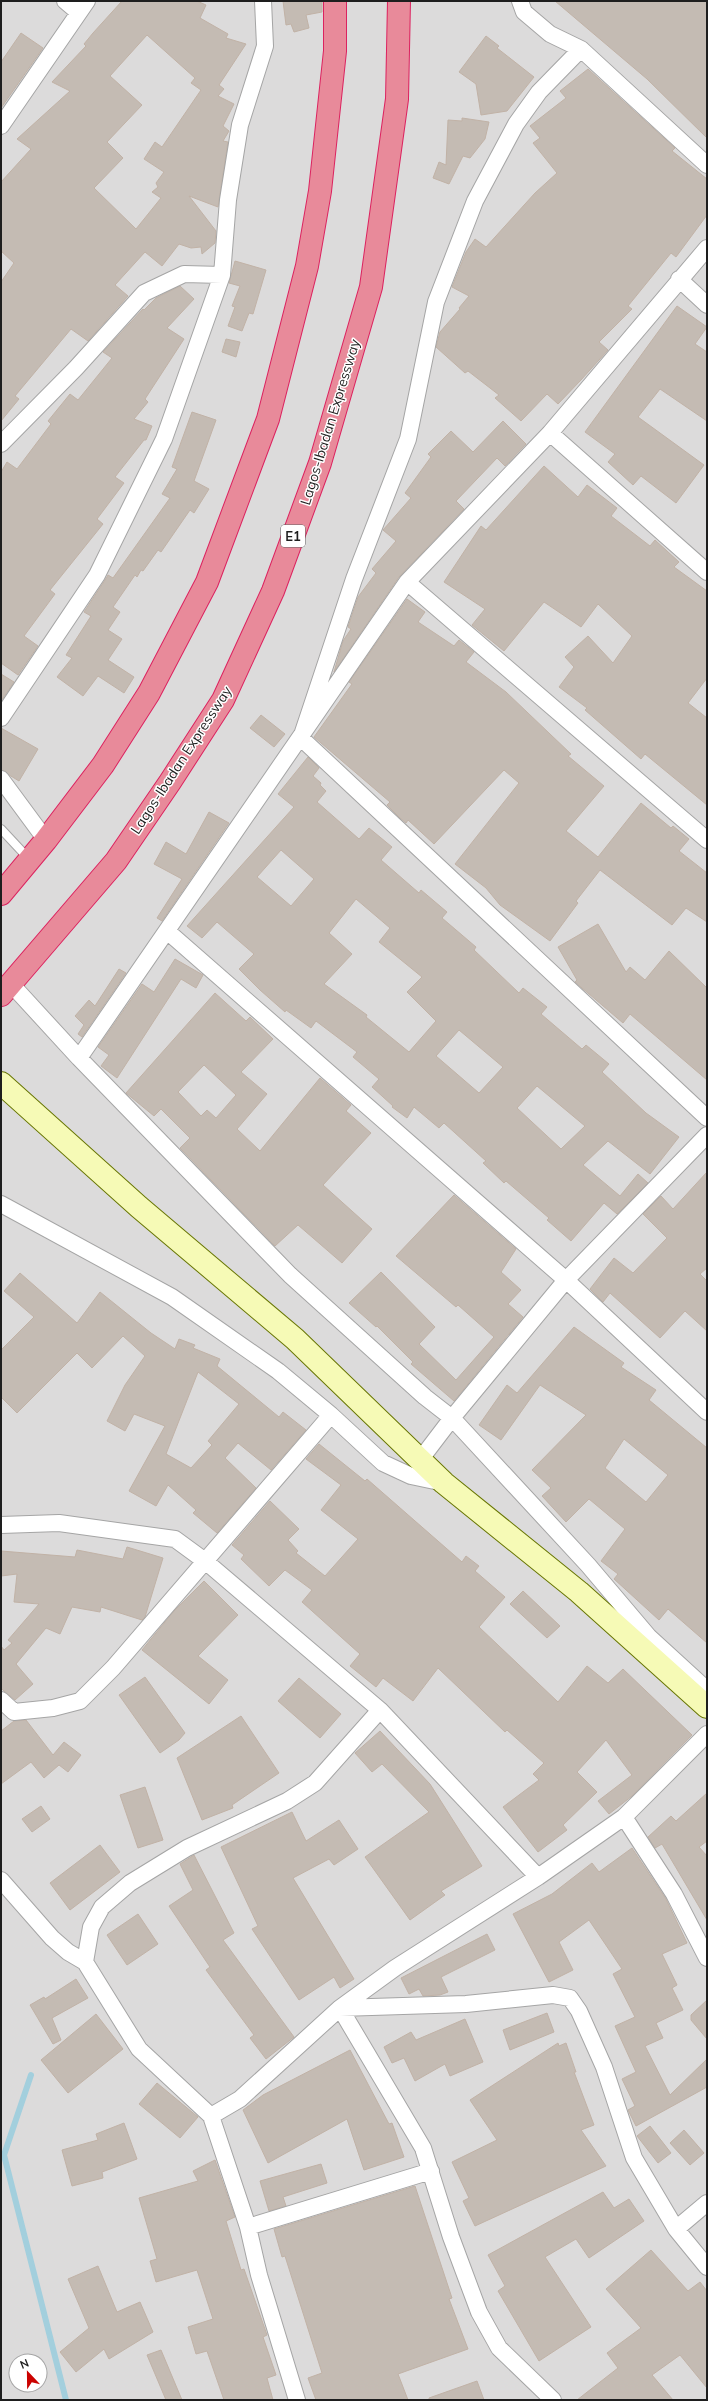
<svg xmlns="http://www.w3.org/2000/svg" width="708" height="2401" viewBox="0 0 708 2401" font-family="Mulish,sans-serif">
<rect width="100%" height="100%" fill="#efebe3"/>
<path fill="#dcdbdb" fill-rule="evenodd" d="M 1,1 L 707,1 L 707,2400 L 1,2400 ZM 16,2361 L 40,2361 L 40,2385 L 16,2385 Z"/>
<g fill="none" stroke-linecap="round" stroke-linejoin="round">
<path stroke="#a3cfdd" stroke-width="6" d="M 31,2075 L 4,2155 L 66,2400"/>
</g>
<path fill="#c4bbb3" stroke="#c1b2a6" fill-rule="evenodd" d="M 122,1 L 197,1 L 206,5 L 200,18 L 228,34 L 226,38 L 246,44 L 219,85 L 224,89 L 218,96 L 234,104 L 223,126 L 229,131 L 223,141 L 228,142 L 218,207 L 189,196 L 216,231 L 215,243 L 202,254 L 201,247 L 191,248 L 179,244 L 162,266 L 145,252 L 115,285 L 128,296 L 88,341 L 71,329 L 15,396 L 19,399 L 1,421 L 1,282 L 14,263 L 1,251 L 1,182 L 31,149 L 17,139 L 70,91 L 52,82 L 86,46 L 84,44 L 93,33 ZM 147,35 L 195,78 L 191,83 L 201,90 L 162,147 L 155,142 L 144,159 L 164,172 L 156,183 L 158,187 L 152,192 L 161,198 L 136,229 L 94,188 L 123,158 L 107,142 L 142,105 L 110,76 Z
M 283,1 L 322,1 L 322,12 L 306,15 L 309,28 L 294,32 L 291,24 L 286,25 Z
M 555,1 L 707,1 L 707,138 L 647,79 Z
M 21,33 L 43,48 L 1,108 L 1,62 Z
M 486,36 L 499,46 L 497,48 L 534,77 L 507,111 L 481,115 L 476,84 L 459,72 Z
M 588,69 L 675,148 L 672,151 L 707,179 L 707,215 L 676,257 L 671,253 L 628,306 L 632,309 L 599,342 L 608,350 L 581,380 L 558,404 L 547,394 L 521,421 L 495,398 L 499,395 L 468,371 L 465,373 L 436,347 L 440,332 L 460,309 L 459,308 L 469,296 L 452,287 L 466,252 L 475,239 L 486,247 L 535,193 L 557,173 L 533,143 L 540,138 L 530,126 L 566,98 L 560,91 Z
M 462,118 L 489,122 L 485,139 L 470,158 L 463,156 L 449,184 L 433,178 L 439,162 L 446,165 L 448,120 L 462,121 Z
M 235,261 L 266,270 L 253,314 L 249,313 L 242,331 L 228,326 L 235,307 L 232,306 L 240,286 L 229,283 Z
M 180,286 L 194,299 L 167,328 L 184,339 L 145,399 L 148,402 L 134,419 L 152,426 L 146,440 L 144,440 L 115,477 L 124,483 L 97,519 L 103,524 L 50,590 L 55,594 L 24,636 L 38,646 L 18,675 L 1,663 L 1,472 L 7,462 L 17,469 L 51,424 L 48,421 L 70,394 L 78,400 L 112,358 L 103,352 L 143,309 L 144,310 L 156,298 Z
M 677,306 L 707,327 L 695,344 L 707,352 L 707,421 L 660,389 L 638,417 L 704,465 L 676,503 L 641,476 L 633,485 L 608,462 L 615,454 L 585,432 Z
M 226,339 L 240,342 L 236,357 L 222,352 Z
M 192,412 L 216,420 L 194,481 L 209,489 L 194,513 L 190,510 L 161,552 L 158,550 L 143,571 L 141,570 L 137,577 L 135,575 L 113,607 L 120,612 L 108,630 L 122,639 L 108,660 L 134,677 L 124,693 L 98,676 L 83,696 L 57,677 L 72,658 L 66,655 L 91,616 L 84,612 L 107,577 L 108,575 L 113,578 L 170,498 L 162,494 L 177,469 L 172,467 Z
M 503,421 L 526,444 L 505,466 L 497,458 L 456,501 L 464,509 L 399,577 L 334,672 L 343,641 L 351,629 L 348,627 L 358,597 L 376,573 L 372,569 L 396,541 L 383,530 L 411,498 L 405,493 L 431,457 L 428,454 L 451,431 L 473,452 Z
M 544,466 L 578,497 L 587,485 L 617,508 L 611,516 L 650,546 L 655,540 L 679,562 L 674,567 L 707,591 L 707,678 L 688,703 L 707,718 L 707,805 L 645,754 L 641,759 L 585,710 L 587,708 L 559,687 L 574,667 L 565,657 L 588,636 L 613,663 L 632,636 L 598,604 L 581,627 L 544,602 L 504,651 L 472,625 L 485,609 L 444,582 L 481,526 L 486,530 Z
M 407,599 L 425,612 L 418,622 L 454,646 L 459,640 L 474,652 L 466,662 L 506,692 L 571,754 L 568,756 L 604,786 L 566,831 L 598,857 L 641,803 L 671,828 L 673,826 L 689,839 L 679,851 L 707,873 L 707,922 L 686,908 L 672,925 L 600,870 L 576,901 L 578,903 L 550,941 L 500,905 L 486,888 L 455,864 L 519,783 L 504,770 L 434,844 L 408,820 L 406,823 L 400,818 L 387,805 L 390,802 L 314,737 L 352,684 L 349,682 Z
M 1,674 L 14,682 L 1,701 Z
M 261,715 L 285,734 L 274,747 L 250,728 Z
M 1,728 L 38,749 L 19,781 L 1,770 Z
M 308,757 L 319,768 L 313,776 L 321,783 L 320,785 L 326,791 L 317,802 L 359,839 L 369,828 L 392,847 L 381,860 L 419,893 L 421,890 L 447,912 L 442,918 L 476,947 L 474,950 L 519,993 L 523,988 L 547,1007 L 541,1014 L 582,1049 L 586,1045 L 609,1064 L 602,1072 L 646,1113 L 679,1137 L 650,1174 L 608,1141 L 583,1165 L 620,1196 L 638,1174 L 648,1183 L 617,1214 L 604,1203 L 571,1241 L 547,1220 L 549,1218 L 506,1181 L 504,1183 L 483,1163 L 486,1161 L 444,1123 L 439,1128 L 414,1107 L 407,1118 L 392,1107 L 393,1106 L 372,1087 L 379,1079 L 353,1057 L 357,1052 L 316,1021 L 311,1028 L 286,1010 L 285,1012 L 260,990 L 239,969 L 254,954 L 217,922 L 202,938 L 187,926 L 294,807 L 278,794 ZM 281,850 L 314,879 L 291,906 L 257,877 ZM 356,899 L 390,928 L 379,942 L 422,977 L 407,992 L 436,1021 L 409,1052 L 366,1017 L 367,1015 L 324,984 L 352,954 L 329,933 ZM 459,1030 L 503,1067 L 479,1093 L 436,1056 ZM 537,1086 L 585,1126 L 561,1149 L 517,1108 Z
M 209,812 L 229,823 L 162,921 L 157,918 L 182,879 L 154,864 L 166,842 L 186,854 Z
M 598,924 L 626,972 L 630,967 L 645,980 L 669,951 L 707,988 L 707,1080 L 630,1014 L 623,1023 L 575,982 L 577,980 L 558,947 Z
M 175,959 L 203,975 L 196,988 L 181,979 L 117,1078 L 101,1066 L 109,1055 L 98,1047 L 142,984 L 154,992 Z
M 119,969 L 126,973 L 82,1037 L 78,1034 L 84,1025 L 75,1016 L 89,1000 L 95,1006 Z
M 215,993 L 246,1021 L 250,1017 L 273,1039 L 241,1072 L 267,1094 L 237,1129 L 260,1151 L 320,1078 L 351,1105 L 346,1111 L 371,1133 L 323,1185 L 372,1229 L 342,1263 L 298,1225 L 275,1246 L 180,1148 L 190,1138 L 161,1109 L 154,1116 L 126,1093 ZM 204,1065 L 236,1095 L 216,1118 L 207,1110 L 201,1116 L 178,1092 Z
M 707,1172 L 707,1268 L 700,1274 L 707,1281 L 707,1331 L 685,1311 L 660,1338 L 610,1293 L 603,1302 L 590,1289 L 614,1258 L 633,1273 L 667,1238 L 643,1214 L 661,1196 L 673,1209 Z
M 454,1195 L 516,1249 L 501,1272 L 521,1290 L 508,1304 L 523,1317 L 454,1401 L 411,1364 L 413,1362 L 377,1326 L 376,1327 L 349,1303 L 381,1272 L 435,1327 L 419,1344 L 456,1380 L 494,1337 L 458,1305 L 456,1307 L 396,1256 Z
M 20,1273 L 77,1323 L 100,1292 L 151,1333 L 175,1349 L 179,1339 L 195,1345 L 193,1348 L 220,1359 L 217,1366 L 279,1417 L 283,1412 L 306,1430 L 271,1470 L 238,1443 L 225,1458 L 256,1488 L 217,1533 L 193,1513 L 196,1510 L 168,1485 L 156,1506 L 129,1491 L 165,1426 L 134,1414 L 125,1431 L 107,1421 L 125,1385 L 145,1356 L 123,1336 L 92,1368 L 77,1353 L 17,1413 L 1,1397 L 1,1350 L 34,1317 L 4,1291 ZM 198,1372 L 239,1404 L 208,1441 L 212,1445 L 191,1468 L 166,1454 Z
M 574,1327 L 624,1363 L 621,1367 L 656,1390 L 649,1400 L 707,1448 L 707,1643 L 668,1609 L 659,1620 L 614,1579 L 618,1574 L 601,1561 L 625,1529 L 589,1499 L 566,1522 L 542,1496 L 551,1488 L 532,1470 L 586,1415 L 540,1385 L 501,1440 L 479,1425 L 507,1385 L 517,1393 ZM 624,1439 L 668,1475 L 646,1502 L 605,1468 Z
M 319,1444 L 365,1481 L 367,1479 L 462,1562 L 466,1556 L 479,1566 L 475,1571 L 505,1597 L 479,1627 L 558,1702 L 587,1666 L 608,1683 L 623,1669 L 692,1735 L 632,1796 L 609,1814 L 598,1801 L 632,1775 L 606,1740 L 577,1772 L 597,1792 L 563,1825 L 567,1830 L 538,1852 L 503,1807 L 539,1780 L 533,1774 L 544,1763 L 507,1730 L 505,1732 L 438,1668 L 413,1701 L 383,1678 L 376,1687 L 350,1666 L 360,1654 L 302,1602 L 312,1590 L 285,1570 L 269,1586 L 241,1559 L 244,1555 L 232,1545 L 270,1501 L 299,1529 L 288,1540 L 298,1551 L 296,1553 L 325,1576 L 358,1539 L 321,1510 L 341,1485 L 306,1459 Z
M 127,1547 L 163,1558 L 145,1617 L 142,1620 L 101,1607 L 100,1612 L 72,1607 L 60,1634 L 46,1628 L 16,1664 L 33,1684 L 15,1700 L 4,1691 L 1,1688 L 1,1646 L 4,1650 L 12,1643 L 8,1640 L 39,1604 L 14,1602 L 17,1574 L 1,1576 L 1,1551 L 75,1557 L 77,1550 L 123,1559 Z
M 204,1581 L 238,1615 L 198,1656 L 228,1680 L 209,1704 L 142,1650 L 174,1611 Z
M 523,1591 L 560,1626 L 547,1638 L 510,1604 Z
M 145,1677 L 185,1733 L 179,1740 L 160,1753 L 119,1695 Z
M 299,1678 L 341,1714 L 320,1738 L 278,1701 Z
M 241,1716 L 279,1773 L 232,1805 L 233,1808 L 202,1820 L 177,1758 Z
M 26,1720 L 53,1755 L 64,1742 L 81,1755 L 68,1772 L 59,1765 L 44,1778 L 31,1762 L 1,1784 L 1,1731 L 14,1721 Z
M 380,1731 L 430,1784 L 482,1866 L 441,1891 L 445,1895 L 410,1920 L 365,1857 L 429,1812 L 382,1764 L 372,1772 L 355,1753 Z
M 145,1787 L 163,1840 L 138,1848 L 120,1795 Z
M 707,1793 L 707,1841 L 699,1847 L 707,1856 L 707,1920 L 662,1844 L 655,1848 L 648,1837 L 671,1816 L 676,1821 Z
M 41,1806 L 50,1819 L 32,1832 L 22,1819 Z
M 292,1812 L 306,1841 L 339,1820 L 358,1849 L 334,1865 L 329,1859 L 293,1878 L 354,1979 L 340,1988 L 334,1977 L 299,2000 L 252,1929 L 258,1926 L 221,1847 Z
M 100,1845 L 120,1872 L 70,1910 L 50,1883 Z
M 632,1848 L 666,1899 L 687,1943 L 662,1954 L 677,1985 L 672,1988 L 683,2010 L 656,2023 L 663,2038 L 645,2046 L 670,2095 L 707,2059 L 707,2087 L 636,2126 L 628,2110 L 635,2106 L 622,2079 L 636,2072 L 615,2026 L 635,2017 L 613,1974 L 622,1969 L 589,1920 L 559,1942 L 573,1970 L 549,1982 L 513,1914 L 552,1894 L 592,1863 L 599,1872 Z
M 194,1855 L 234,1933 L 223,1940 L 294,2037 L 266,2059 L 250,2038 L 254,2035 L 206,1970 L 210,1967 L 169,1906 L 193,1890 L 180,1864 Z
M 138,1914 L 158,1944 L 127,1965 L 107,1935 Z
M 487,1934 L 495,1950 L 441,1977 L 448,1992 L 440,1995 L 423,1996 L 419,1989 L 409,1994 L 401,1978 Z
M 76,1979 L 88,1998 L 52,2018 L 61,2040 L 53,2044 L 30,2005 L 44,1997 L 45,1999 Z
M 707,2000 L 707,2039 L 691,2020 L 691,2015 Z
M 547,2013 L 554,2032 L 510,2050 L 503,2030 Z
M 96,2014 L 123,2049 L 68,2093 L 41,2060 Z
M 465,2019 L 483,2062 L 450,2076 L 445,2064 L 415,2081 L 404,2058 L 392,2063 L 384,2047 L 411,2032 L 416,2040 Z
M 558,2043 L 559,2046 L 566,2043 L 576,2072 L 574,2072 L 594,2125 L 581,2130 L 606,2166 L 475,2226 L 463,2201 L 469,2198 L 452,2162 L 497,2140 L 470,2100 Z
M 350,2050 L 389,2124 L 392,2123 L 404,2157 L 364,2170 L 347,2119 L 268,2163 L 243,2110 L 263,2095 Z
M 157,2083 L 198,2117 L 180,2138 L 139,2104 Z
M 124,2123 L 137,2159 L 102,2172 L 103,2178 L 72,2186 L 62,2150 L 98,2140 L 96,2134 Z
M 650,2126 L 671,2153 L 658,2163 L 637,2136 Z
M 684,2130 L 704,2153 L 690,2165 L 670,2143 Z
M 215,2160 L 235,2217 L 226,2221 L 241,2270 L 244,2269 L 267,2335 L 263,2337 L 276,2375 L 267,2378 L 273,2400 L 224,2400 L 207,2351 L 196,2354 L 188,2327 L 213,2319 L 197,2270 L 156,2282 L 150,2261 L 157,2259 L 139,2198 L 198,2181 L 193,2171 Z
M 321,2164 L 327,2183 L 283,2197 L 286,2206 L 269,2211 L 260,2181 Z
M 415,2186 L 452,2298 L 449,2299 L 468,2349 L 398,2374 L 408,2400 L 316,2400 L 308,2378 L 322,2373 L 285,2256 L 282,2257 L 274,2229 Z
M 603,2192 L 614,2208 L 629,2199 L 644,2221 L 589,2258 L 576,2239 L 545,2257 L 591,2327 L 539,2361 L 498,2291 L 505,2286 L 488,2255 Z
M 651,2250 L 688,2291 L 700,2282 L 707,2291 L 707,2388 L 680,2355 L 652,2375 L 673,2400 L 577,2400 L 618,2368 L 607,2353 L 641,2328 L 606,2289 Z
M 98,2266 L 117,2312 L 140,2302 L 153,2332 L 109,2359 L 104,2349 L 76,2372 L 60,2352 L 89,2328 L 68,2279 Z
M 161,2350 L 182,2400 L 166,2400 L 147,2355 Z
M 477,2381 L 484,2400 L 429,2400 L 429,2398 Z"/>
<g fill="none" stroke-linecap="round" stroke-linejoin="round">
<defs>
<path id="service" d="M 1,829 L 29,859"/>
<path id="minor" d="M 65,1 L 78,12
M 520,1 L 524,12 L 550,34 L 581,49 L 707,165
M 581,49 L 539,92 L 516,124 L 475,201 L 436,302 L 408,439 L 354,579 L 301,738 L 707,1118
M 1,126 L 87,1
M 679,279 L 707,305
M 550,433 L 707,572
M 1,444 L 76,368 L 144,293 L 184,274 L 222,275
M 407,582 L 707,840
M 1,718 L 97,575 L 164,439 L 222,275 L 228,200 L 240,125 L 265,46 L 263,1
M 1,779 L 46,840
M 167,931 L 566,1280 L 707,1412
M 12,985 L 79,1058 L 290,1275 L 425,1397 L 452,1418 L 588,1565 L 649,1637 L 707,1690
M 79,1058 L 407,582 L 550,433 L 707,248
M 1,1204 L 172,1297 L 278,1371 L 331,1415 L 383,1463 L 411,1476 L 444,1483
M 420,1460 L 452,1418 L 566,1280 L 707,1135
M 1,1525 L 59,1523 L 175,1539 L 205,1561 L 380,1710 L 538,1877
M 1,1700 L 14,1712 L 53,1708 L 80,1701 L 113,1668 L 331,1415
M 707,1734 L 624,1817 L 674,1894 L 707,1958
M 1,1880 L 52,1938 L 68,1952 L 85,1962 L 139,2049 L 211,2116 L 248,2227 L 259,2275 L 297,2400
M 85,1962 L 91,1927 L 102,1907 L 130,1883 L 187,1848 L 287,1801 L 315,1783 L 380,1710
M 211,2116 L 240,2099 L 340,2008 L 395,1968 L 538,1877 L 624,1817
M 248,2227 L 431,2171
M 676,2229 L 707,2203
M 553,2400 L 499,2348 L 479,2312 L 451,2237 L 423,2148 L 340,2008 L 466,2004 L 553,1995 L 570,1998 L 579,2011 L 604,2067 L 634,2158 L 676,2229 L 707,2267"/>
<path id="secondary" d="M 1,1083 L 139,1207 L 295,1339 L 444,1483 L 579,1592 L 707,1707"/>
<path id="motorway" d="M 1,894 L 46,840 L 103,765 L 149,693 L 207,582 L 268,419 L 307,266 L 320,191 L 335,51 L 335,1
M 1,995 L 116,861 L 170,782 L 223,700 L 273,591 L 320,463 L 371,287 L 397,99 L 399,1"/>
</defs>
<use href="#service" stroke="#a5a5a5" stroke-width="10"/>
<use href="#minor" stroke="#a5a5a5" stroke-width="18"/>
<use href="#secondary" stroke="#687603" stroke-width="24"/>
<use href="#motorway" stroke="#dc225f" stroke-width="24"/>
<use href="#service" stroke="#fff" stroke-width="8"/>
<use href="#minor" stroke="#fff" stroke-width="16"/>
<use href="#secondary" stroke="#f6fab6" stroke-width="22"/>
<use href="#motorway" stroke="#e88a9a" stroke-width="22"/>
</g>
<g text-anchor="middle" stroke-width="3" stroke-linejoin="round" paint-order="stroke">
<rect fill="#fff" stroke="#626262" stroke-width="1" x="281" y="525" width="24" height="22" rx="3"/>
<g font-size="13" font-weight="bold" fill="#1e1e1e">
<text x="293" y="541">E1</text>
</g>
<g font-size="14" fill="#1e1e1e" stroke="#fff">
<text transform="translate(330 422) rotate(-73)" y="5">Lagos-Ibadan Expressway</text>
<text transform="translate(181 760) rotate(-57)" y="5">Lagos-Ibadan Expressway</text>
</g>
</g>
<rect width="708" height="2401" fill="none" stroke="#1e1e1e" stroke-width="4"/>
<g transform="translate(28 2373) rotate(338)"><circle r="19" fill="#ffffff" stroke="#a5a5a5"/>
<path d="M0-3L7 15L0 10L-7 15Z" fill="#cb0200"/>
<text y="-6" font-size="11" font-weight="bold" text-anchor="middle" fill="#1e1e1e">N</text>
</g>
</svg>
